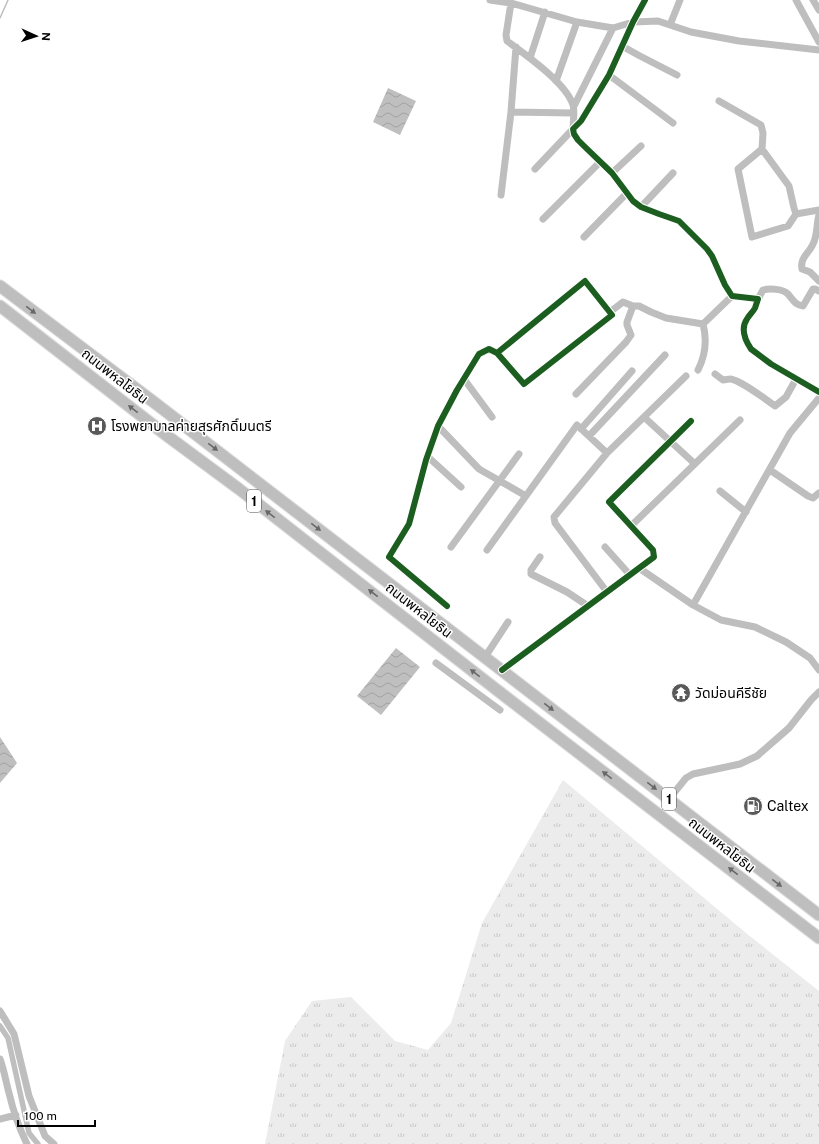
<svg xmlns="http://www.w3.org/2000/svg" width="819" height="1144" viewBox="0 0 819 1144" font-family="'Public Sans','Noto Sans Thai',sans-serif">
<defs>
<pattern id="grass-tufts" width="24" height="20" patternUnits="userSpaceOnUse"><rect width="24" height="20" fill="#ececec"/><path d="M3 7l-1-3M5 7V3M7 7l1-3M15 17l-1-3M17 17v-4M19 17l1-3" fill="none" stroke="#c9c9c9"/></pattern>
<pattern id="water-waves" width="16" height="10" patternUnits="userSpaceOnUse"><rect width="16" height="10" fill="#bfbfbf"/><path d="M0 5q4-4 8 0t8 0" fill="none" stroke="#a2a2a2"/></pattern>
</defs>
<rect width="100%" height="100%" fill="#fff"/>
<path fill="url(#grass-tufts)" d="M 563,780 L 746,933 L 819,991 L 819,1144 L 265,1144 L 285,1041 L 312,1001 L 351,997 L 395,1041 L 428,1050 L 451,1023 L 482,923 Z"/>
<path fill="url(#water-waves)" d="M 388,88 L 416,101 L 400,135 L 373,122 Z
M 396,648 L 420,667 L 381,715 L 357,696 Z
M 0,737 L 17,763 L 0,783 Z"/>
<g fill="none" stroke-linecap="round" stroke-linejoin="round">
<path stroke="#bfbfbf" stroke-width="1.5" d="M 0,18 L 8,0"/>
<path stroke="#bfbfbf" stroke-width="5.5" d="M 0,1026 L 8,1038 L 29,1133 L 38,1144"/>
<defs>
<path id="highway" d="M 0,286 L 155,403 L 819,915
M 0,306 L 166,435 L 239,489 L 362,585 L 506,697 L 819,938"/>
</defs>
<use href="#highway" stroke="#dbdbdb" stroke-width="13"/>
<path stroke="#bebebe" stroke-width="7" d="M 490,0 L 511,3 L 577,22 L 613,28 L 633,22 L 658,21 L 691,32 L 739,41 L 819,50
M 645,0 L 633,22 L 609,75 L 581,121 L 573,129 L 574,134 L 578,140 L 584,146 L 612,173 L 633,201 L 641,207 L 659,214 L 679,221 L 707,249 L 712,256 L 725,285 L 732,296 L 758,299 C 757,302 756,305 755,308 C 753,312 749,315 747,319 C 740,329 745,340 751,349 L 771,364 L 819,392
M 796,0 L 819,42
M 813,0 L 819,10
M 511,3 L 506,35 L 507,41 C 526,55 566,83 573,105 C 575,110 573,123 573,129 L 535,169
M 670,25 L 680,0
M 622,46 L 640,56 L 677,75
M 530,58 L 545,12
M 609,75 L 673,123
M 556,81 L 577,22
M 719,101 L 761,125 L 763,133 L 762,149
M 574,106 L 613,28
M 511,112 L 573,113
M 612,173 L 641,146
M 501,195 L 511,112 L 516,47
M 641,207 L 673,173
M 796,214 L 794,208 L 789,186 L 762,149 L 738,169 L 752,237 L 788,226 L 796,214 L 819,210
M 819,215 C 816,225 818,237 812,246 C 808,254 800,258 802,269 L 810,272 L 819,281
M 543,219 L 600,162
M 584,237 L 627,193
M 758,299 L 763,290 C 770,288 783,289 788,294 C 793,300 795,305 803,306 L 813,289 L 815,289 L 819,291
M 610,312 L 623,302 L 633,306 L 639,306 L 651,312 L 666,318 L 703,324 L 732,296
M 698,370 C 705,356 707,339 703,324
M 715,374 L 723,380 C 726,380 728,379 730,379 C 738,379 767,400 775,406 L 786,397 L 796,379
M 464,379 L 492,417
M 576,394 L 626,342 L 631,335 L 627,325 L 627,322 L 633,306
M 644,417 L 695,464
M 438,426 L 479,469 L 526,496
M 581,429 L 632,371
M 589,436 L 665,355
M 427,456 L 461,487
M 770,470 L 808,496 L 813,498 L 819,493
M 720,491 L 746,512
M 631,526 L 740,420
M 451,547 L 519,454
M 605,547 L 630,575
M 487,550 L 577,425 L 607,453
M 540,557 L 531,570 L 531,574 L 567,592 L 588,606
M 639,568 L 693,605 L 721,620 L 755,627 L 786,642 L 810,658 L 819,670
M 607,592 L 555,523 L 554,517 L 607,453 L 686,376
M 693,605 L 790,433 L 819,398
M 447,606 L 389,557 L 409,524 L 426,460 L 438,426 L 457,390 L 479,354 L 489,349 L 497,353 L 524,384 L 612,315 L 585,281 L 497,353
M 485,657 L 508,622
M 436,663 L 500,710
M 502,670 L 654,557 L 653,550 L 609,502 L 691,421
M 669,799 L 686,778 L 693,774 L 740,764 L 757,756 L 789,728 L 811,700 L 819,692
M 0,1011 L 14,1034 L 29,1096 L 45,1136 L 54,1144
M 0,1059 C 4,1070 6,1082 9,1093 C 13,1110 19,1128 27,1144
M 0,1119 L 16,1115"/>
<use href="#highway" stroke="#bebebe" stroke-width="11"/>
<defs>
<path id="cycleway" d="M 645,0 L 633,22 L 609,75 L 581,121 L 573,129 L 574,134 L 578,140 L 584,146 L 612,173 L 633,201 L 641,207 L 659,214 L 679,221 L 707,249 L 712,256 L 725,285 L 732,296 L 758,299 C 757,302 756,305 755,308 C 753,312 749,315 747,319 C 740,329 745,340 751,349 L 771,364 L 819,392
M 447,606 L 389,557 L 409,524 L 426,460 L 438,426 L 457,390 L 479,354 L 489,349 L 497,353 L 524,384 L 612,315 L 585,281 L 497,353
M 502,670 L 654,557 L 653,550 L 609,502 L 691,421"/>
</defs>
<use href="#cycleway" stroke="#fff" stroke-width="8"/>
<use href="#cycleway" stroke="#1b5e20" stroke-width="6"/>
</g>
<defs><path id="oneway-solid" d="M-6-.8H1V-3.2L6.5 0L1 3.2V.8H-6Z"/></defs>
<g fill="#686868">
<use href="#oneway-solid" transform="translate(31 310) rotate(37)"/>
<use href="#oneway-solid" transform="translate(133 409) rotate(-142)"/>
<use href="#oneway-solid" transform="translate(213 447) rotate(38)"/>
<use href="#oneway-solid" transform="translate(270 514) rotate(-142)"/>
<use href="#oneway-solid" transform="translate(316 527) rotate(38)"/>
<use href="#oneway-solid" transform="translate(373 593) rotate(-142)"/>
<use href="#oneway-solid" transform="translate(475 673) rotate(-142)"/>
<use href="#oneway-solid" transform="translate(549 707) rotate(38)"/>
<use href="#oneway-solid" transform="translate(607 775) rotate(-142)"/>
<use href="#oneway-solid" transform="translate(652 786) rotate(38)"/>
<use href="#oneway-solid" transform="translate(733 871) rotate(-142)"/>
<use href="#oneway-solid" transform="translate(777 883) rotate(38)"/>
</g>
<defs>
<symbol id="hospital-disc" viewBox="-11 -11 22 22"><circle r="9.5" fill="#595959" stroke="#fff"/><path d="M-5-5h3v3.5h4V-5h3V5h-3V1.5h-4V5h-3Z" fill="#fff"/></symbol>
<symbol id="temple-disc" viewBox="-11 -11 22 22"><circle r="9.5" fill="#595959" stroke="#fff"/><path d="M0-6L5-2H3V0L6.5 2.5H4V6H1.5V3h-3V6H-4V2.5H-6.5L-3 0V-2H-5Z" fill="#fff"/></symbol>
<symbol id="fuel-disc" viewBox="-11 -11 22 22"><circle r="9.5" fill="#595959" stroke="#fff"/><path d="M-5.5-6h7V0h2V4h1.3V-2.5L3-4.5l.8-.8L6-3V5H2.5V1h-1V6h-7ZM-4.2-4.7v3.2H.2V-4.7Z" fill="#fff"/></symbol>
</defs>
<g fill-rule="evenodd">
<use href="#hospital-disc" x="86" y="415" width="22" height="22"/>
<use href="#temple-disc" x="670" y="682" width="22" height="22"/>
<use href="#fuel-disc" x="742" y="795" width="22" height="22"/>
</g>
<g text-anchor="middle" stroke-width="3" stroke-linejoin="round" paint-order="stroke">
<g fill="#fff" stroke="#4c4c4c" stroke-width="1">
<rect x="247" y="490" width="14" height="22" rx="3"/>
<rect x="662" y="788" width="14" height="22" rx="3"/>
</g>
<g font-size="13" font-weight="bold" fill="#000">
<text x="254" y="506">1</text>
<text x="669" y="804">1</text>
</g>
<g font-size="14" fill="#000" stroke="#fff">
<text transform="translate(115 376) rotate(38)" y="5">ถนนพหลโยธิน</text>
<text transform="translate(419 610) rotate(38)" y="5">ถนนพหลโยธิน</text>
<text transform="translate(722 845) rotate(38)" y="5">ถนนพหลโยธิน</text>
</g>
<g font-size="14" fill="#000" stroke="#fff" text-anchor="start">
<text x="111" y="431">โรงพยาบาลค่ายสุรศักดิ์มนตรี</text>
<text x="695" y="698">วัดม่อนคีรีชัย</text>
<text x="767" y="811">Caltex</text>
</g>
</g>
<g transform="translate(36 36) rotate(93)" stroke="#ffffff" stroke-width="3" paint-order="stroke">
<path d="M0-3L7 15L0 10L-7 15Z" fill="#000000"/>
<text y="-6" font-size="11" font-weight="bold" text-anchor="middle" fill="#000000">N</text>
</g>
<path d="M18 1120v6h77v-6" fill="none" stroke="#000000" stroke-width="2"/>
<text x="24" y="1120" font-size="12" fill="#000000" stroke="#ffffff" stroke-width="3" paint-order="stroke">100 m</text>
</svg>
